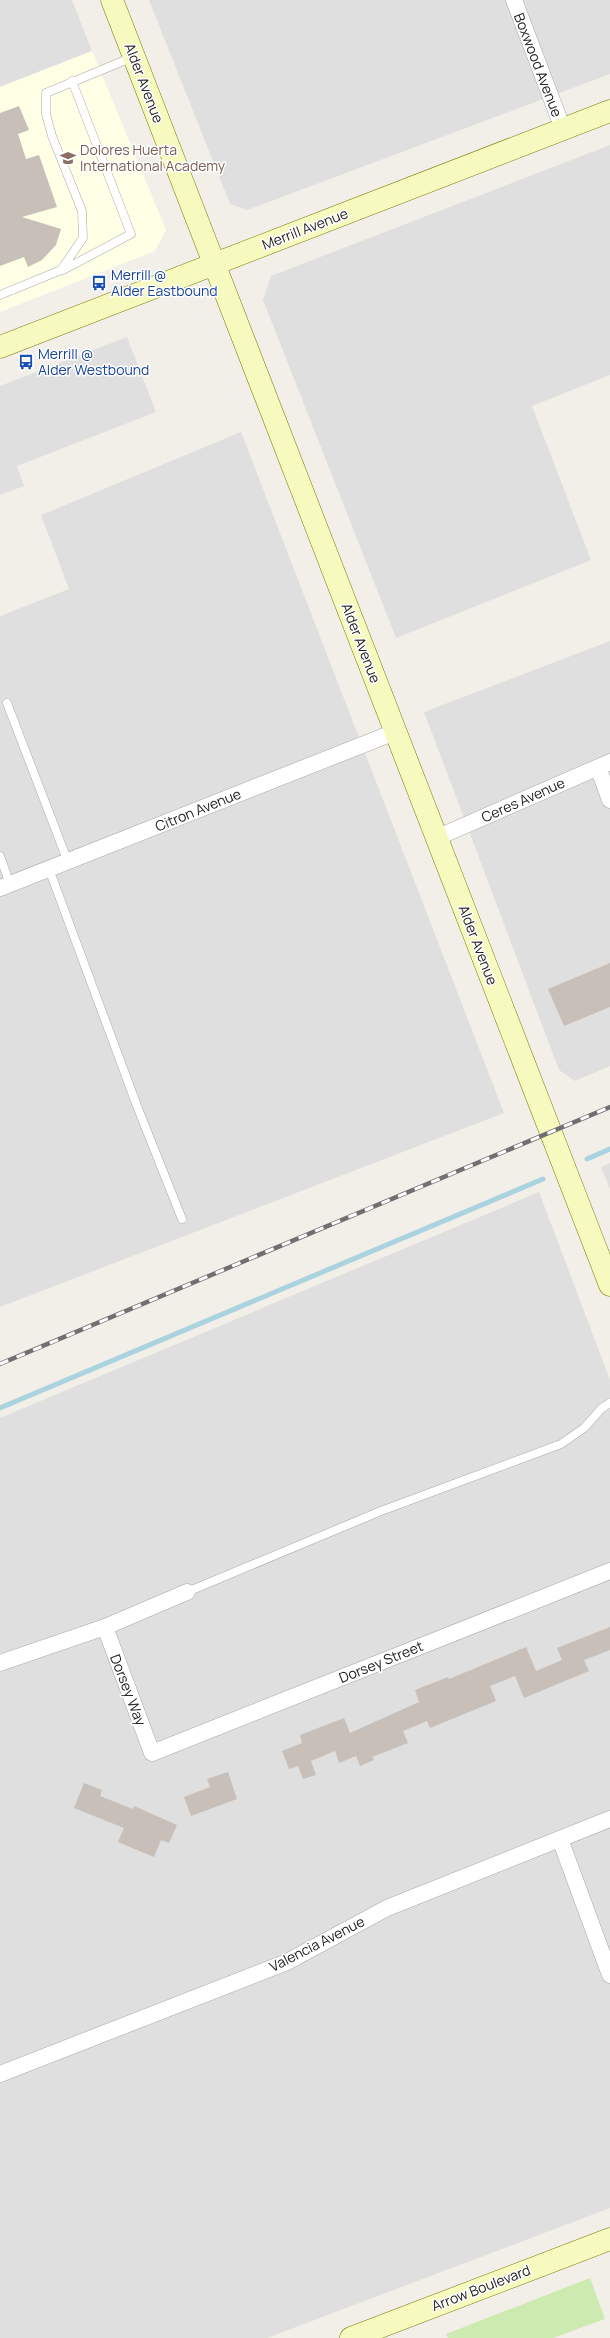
<svg xmlns="http://www.w3.org/2000/svg" width="610" height="2338" viewBox="0 0 610 2338" font-family="Manrope,sans-serif">
<rect width="100%" height="100%" fill="#f2efe9"/>
<path fill="#e0dfdf" d="M 0,0 L 72,0 L 92,51 L 0,87 Z
M 149,0 L 610,0 L 610,74 L 247,210 L 230,204 Z
M 610,145 L 610,375 L 532,406 L 591,560 L 396,638 L 263,300 L 271,276 Z
M 127,337 L 156,412 L 17,466 L 24,486 L 0,495 L 0,386 Z
M 241,432 L 504,1113 L 0,1307 L 0,616 L 69,589 L 41,515 Z
M 610,641 L 610,1066 L 575,1081 L 559,1070 L 424,712 Z
M 610,1163 L 610,1189 L 601,1167 Z
M 539,1192 L 610,1380 L 610,2208 L 267,2338 L 0,2338 L 0,1418 Z"/>
<path fill="#ffffe5" d="M 92,51 L 166,230 L 155,251 L 0,312 L 0,87 Z"/>
<path fill="#cdebb0" d="M 590,2278 L 605,2319 L 553,2338 L 448,2338 L 446,2334 Z"/>
<g fill="none" stroke-linecap="round" stroke-linejoin="round">
<path stroke="#aad3df" stroke-width="5" d="M 587,1159 L 610,1149
M 0,1408 L 543,1179"/>
</g>
<path fill="#c7bfb8" d="M 19,106 L 29,130 L 18,134 L 26,159 L 39,155 L 57,207 L 22,217 L 61,229 L 56,245 L 42,260 L 28,267 L 24,257 L 0,266 L 0,113 Z
M 610,963 L 610,1007 L 564,1026 L 548,989 Z
M 610,1627 L 610,1650 L 584,1660 L 589,1671 L 524,1698 L 515,1676 L 490,1686 L 496,1701 L 430,1728 L 427,1721 L 403,1731 L 408,1743 L 372,1757 L 374,1760 L 360,1766 L 356,1756 L 339,1763 L 335,1751 L 311,1761 L 316,1775 L 303,1779 L 298,1766 L 289,1769 L 282,1751 L 302,1743 L 300,1735 L 344,1718 L 350,1733 L 419,1702 L 415,1690 L 448,1677 L 449,1679 L 526,1647 L 536,1671 L 562,1660 L 557,1648 Z
M 228,1772 L 237,1799 L 191,1816 L 184,1797 L 210,1787 L 207,1779 Z
M 84,1783 L 102,1790 L 100,1796 L 133,1809 L 134,1806 L 177,1825 L 169,1843 L 161,1840 L 154,1857 L 118,1842 L 124,1828 L 74,1808 Z"/>
<g fill="none" stroke-linecap="round" stroke-linejoin="round">
<defs>
<path id="service" d="M 63,270 L 131,234 L 72,81
M 0,295 L 61,270 L 83,238 L 82,211 L 52,136 L 46,114 L 46,93 L 133,57
M 7,703 L 68,862
M 0,856 L 10,884
M 49,869 L 137,1106 L 182,1219
M 187,1592 L 381,1511 L 561,1444 L 584,1428 L 602,1408 L 610,1403"/>
<path id="minor" d="M 514,0 L 563,129
M 598,767 L 610,800
M 436,838 L 610,762
M 0,888 L 395,732
M 105,1627 L 152,1753 L 610,1571
M 0,1663 L 105,1627 L 187,1592
M 560,1839 L 610,1975
M 0,2074 L 287,1962 L 387,1908 L 610,1819"/>
<path id="secondary" d="M 112,0 L 610,1285
M 0,347 L 610,111
M 351,2338 L 610,2239"/>
</defs>
<use href="#service" stroke="#a9a9a9" stroke-width="9"/>
<use href="#minor" stroke="#a9a9a9" stroke-width="17"/>
<use href="#secondary" stroke="#707d05" stroke-width="23"/>
<use href="#service" stroke="#fff" stroke-width="8"/>
<use href="#minor" stroke="#fff" stroke-width="16"/>
<use href="#secondary" stroke="#f7fabf" stroke-width="22"/>
<defs>
<path id="rail" d="M 0,1364 L 610,1107"/>
</defs>
<use href="#rail" stroke="#707070" stroke-width="4.5"/>
<use href="#rail" stroke="#fff" stroke-width="3" stroke-dasharray="9" stroke-linecap="butt"/>
</g>
<defs>
<symbol id="school-bare" viewBox="-9 -9 18 18"><path d="M0-5L7-2L0 1L-7-2ZM-4 1L0 2.5L4 1V4Q0 6-4 4Z" fill="#8d6e63" stroke="#fff" stroke-width="2.5" paint-order="stroke"/></symbol>
<symbol id="bus-bare" viewBox="-9 -9 18 18"><path d="M-5-6H5V4H4V6H2V4H-2V6H-4V4H-5ZM-3.5-4V0h7V-4ZM-3.5 1.2v1.5H-2V1.2ZM2 1.2v1.5H3.5V1.2Z" fill="#1a4fb4" stroke="#fff" stroke-width="2.5" paint-order="stroke"/></symbol>
</defs>
<g fill-rule="evenodd">
<use href="#school-bare" x="57" y="147" width="22" height="22"/>
<use href="#bus-bare" x="88" y="272" width="22" height="22"/>
<use href="#bus-bare" x="15" y="351" width="22" height="22"/>
</g>
<g text-anchor="middle" stroke-width="3" stroke-linejoin="round" paint-order="stroke">
<g font-size="14" fill="#222" stroke="#fff">
<text transform="translate(538 65) rotate(69)" y="5">Boxwood Avenue</text>
<text transform="translate(144 83) rotate(69)" y="5">Alder Avenue</text>
<text transform="translate(305 229) rotate(-21)" y="5">Merrill Avenue</text>
<text transform="translate(361 643) rotate(69)" y="5">Alder Avenue</text>
<text transform="translate(523 800) rotate(-24)" y="5">Ceres Avenue</text>
<text transform="translate(198 810) rotate(-22)" y="5">Citron Avenue</text>
<text transform="translate(478 945) rotate(69)" y="5">Alder Avenue</text>
<text transform="translate(381 1662) rotate(-22)" y="5">Dorsey Street</text>
<text transform="translate(128 1690) rotate(69)" y="5">Dorsey Way</text>
<text transform="translate(317 1944) rotate(-27)" y="5">Valencia Avenue</text>
<text transform="translate(481 2288) rotate(-21)" y="5">Arrow Boulevard</text>
</g>
<g font-size="14" fill="#785e54" stroke="#fff" text-anchor="start">
<text x="80" y="155">Dolores Huerta<tspan x="80" dy="16">International Academy</tspan></text>
</g>
<g font-size="14" fill="#164399" stroke="#fff" text-anchor="start">
<text x="111" y="280">Merrill @<tspan x="111" dy="16">Alder Eastbound</tspan></text>
<text x="38" y="359">Merrill @<tspan x="38" dy="16">Alder Westbound</tspan></text>
</g>
</g>
</svg>
